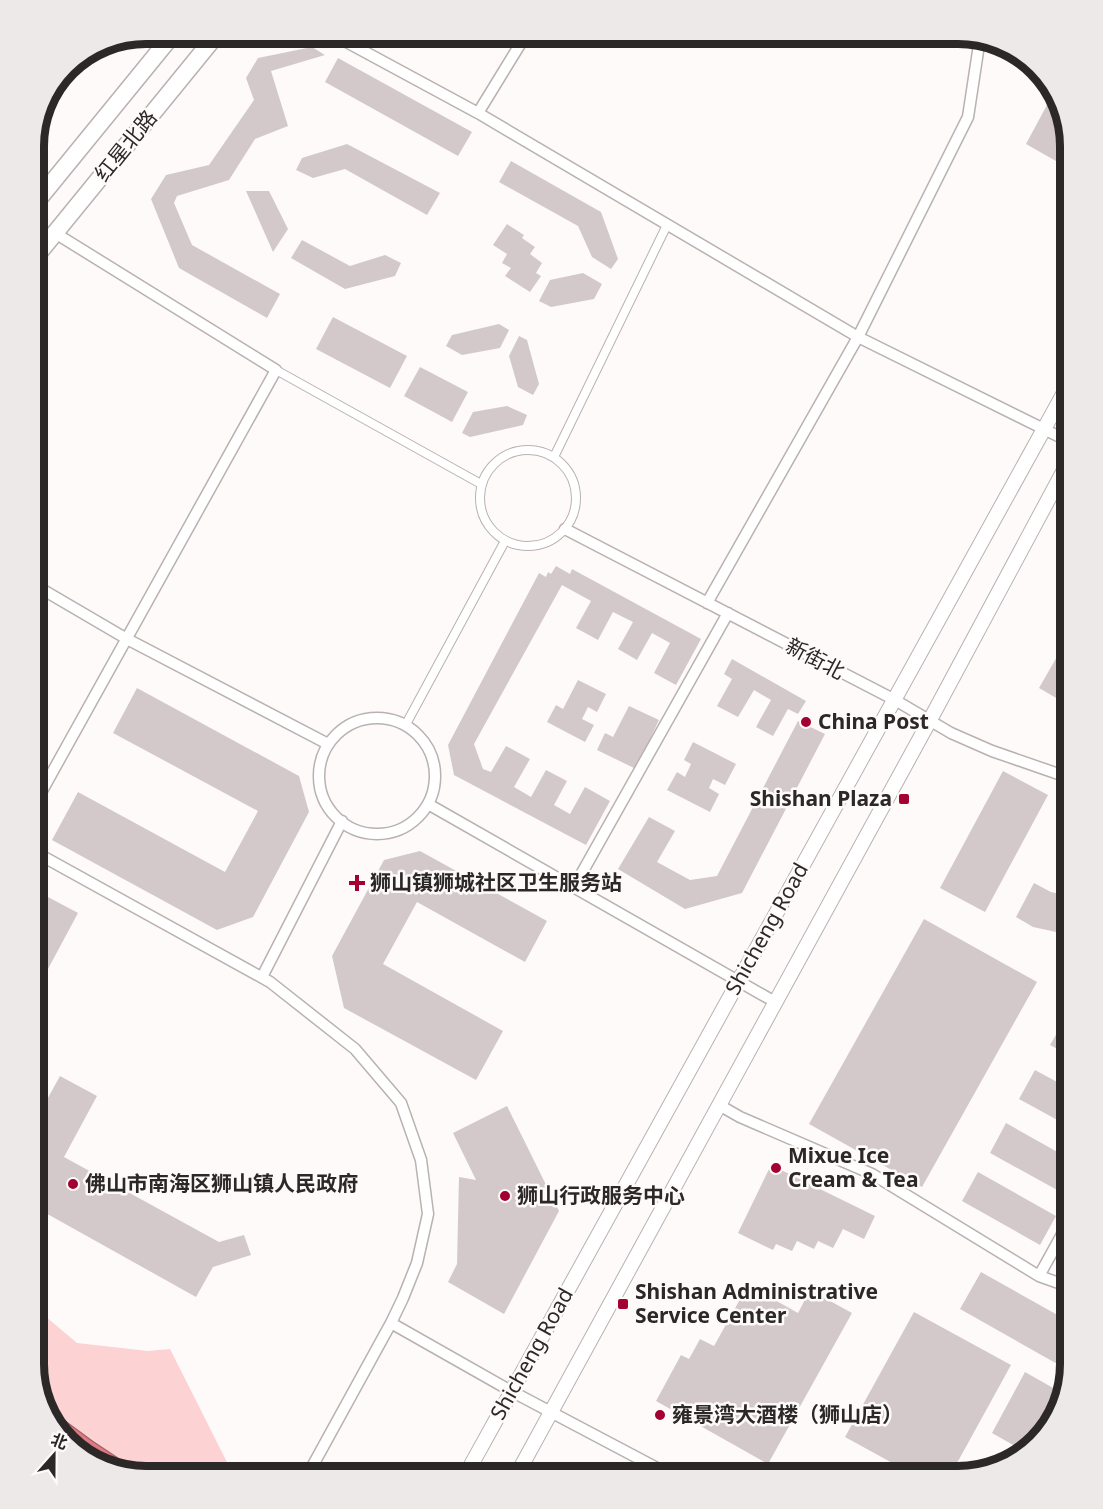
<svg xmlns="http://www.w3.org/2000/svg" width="1103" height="1509" viewBox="0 0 1103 1509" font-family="'Noto Sans','Noto Sans SC',sans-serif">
<rect width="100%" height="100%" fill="#fefafa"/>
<path fill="#fcd2d3" d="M 33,1306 L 77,1343 L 148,1351 L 170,1349 L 234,1476 L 147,1476 L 126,1464 L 57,1414 L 43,1403 L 33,1364 Z"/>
<path fill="#de7a81" stroke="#a96166" stroke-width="1.5" d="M 43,1403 C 75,1430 111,1455 147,1476 L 138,1476 L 89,1461 L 48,1420 Z"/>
<path fill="#d3c9ca" d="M 312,47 L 325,55 L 271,71 L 288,126 L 255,139 L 229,180 L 177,196 L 174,203 L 192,245 L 280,294 L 267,318 L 179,268 L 151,199 L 166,175 L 209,165 L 254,100 L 246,78 L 258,58 Z
M 338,58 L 472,132 L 458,156 L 325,82 Z
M 61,75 L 66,79 L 41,108 L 45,95 Z
M 1055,90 L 1070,145 L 1070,169 L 1026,144 Z
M 347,144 L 440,193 L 427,215 L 345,169 L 313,178 L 296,170 L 302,158 Z
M 511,161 L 601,212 L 618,259 L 611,269 L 592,257 L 578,226 L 499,182 Z
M 246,191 L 269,191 L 288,229 L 273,252 Z
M 507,224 L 524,235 L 522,238 L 535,247 L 530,254 L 542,263 L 536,273 L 541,276 L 530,292 L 505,276 L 511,268 L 502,263 L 507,254 L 493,245 Z
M 302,240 L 350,266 L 385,255 L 401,263 L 395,276 L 345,289 L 291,258 Z
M 583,273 L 602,284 L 594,299 L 551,307 L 539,301 L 550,280 Z
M 333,317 L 407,356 L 390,388 L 316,349 Z
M 499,324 L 509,330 L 500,348 L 462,355 L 446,346 L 452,335 Z
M 519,336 L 527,340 L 539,384 L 533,395 L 518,387 L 509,356 Z
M 420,367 L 468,392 L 452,422 L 404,396 Z
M 507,406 L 527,415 L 523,425 L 470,437 L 462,433 L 473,412 Z
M 556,566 L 570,574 L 572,569 L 701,639 L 676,685 L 654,673 L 670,643 L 652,633 L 637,660 L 618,649 L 633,622 L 613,612 L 598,640 L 576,628 L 591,601 L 562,585 L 474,744 L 483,769 L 491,772 L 506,746 L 530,759 L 514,787 L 531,797 L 546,770 L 567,781 L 554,805 L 570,814 L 585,787 L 610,801 L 586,845 L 454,775 L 448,745 L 539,573 L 546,577 L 548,572 L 551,574 Z
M 1070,634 L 1070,706 L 1039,688 Z
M 732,659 L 806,701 L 798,714 L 788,709 L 773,736 L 756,727 L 771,700 L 754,690 L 738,717 L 717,706 L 732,679 L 724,674 Z
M 578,680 L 606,694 L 597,712 L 588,707 L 582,719 L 594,725 L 585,742 L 547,722 L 556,705 L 563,709 Z
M 137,688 L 299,776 L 309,812 L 253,917 L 217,930 L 52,840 L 78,792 L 225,872 L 258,811 L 113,733 Z
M 629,706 L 659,720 L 636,769 L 597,750 L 605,733 L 613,737 Z
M 798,721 L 825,734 L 742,893 L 685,909 L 618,869 L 649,817 L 675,831 L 657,862 L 690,880 L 717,876 Z
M 693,742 L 736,764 L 725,785 L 713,779 L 709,788 L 719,794 L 710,812 L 667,790 L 677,772 L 685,777 L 691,764 L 684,760 Z
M 1003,771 L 1048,795 L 985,912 L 940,888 Z
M 420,851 L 547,921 L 525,962 L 417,902 L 383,964 L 503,1031 L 476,1080 L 344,1008 L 332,956 L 384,860 Z
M 1034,883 L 1051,892 L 1070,896 L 1070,935 L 1033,927 L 1016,917 Z
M 48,897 L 78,913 L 33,997 L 33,925 Z
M 924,919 L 1037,982 L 922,1187 L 809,1124 Z
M 1067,1016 L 1070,1018 L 1070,1056 L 1050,1045 Z
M 1035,1070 L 1070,1089 L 1070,1127 L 1019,1099 Z
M 60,1076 L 97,1096 L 64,1157 L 219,1242 L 244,1235 L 251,1255 L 213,1267 L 196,1297 L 33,1206 L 33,1161 L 44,1141 L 33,1135 L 33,1125 Z
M 507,1106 L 559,1211 L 504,1314 L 448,1282 L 457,1264 L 459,1177 L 476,1180 L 453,1133 Z
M 1006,1123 L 1070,1159 L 1070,1194 L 1068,1196 L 990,1153 Z
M 771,1165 L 875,1216 L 864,1239 L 843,1229 L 833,1248 L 818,1241 L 814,1249 L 797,1241 L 792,1251 L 776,1244 L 773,1250 L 738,1233 Z
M 978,1172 L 1056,1216 L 1040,1245 L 962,1201 Z
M 981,1272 L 1070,1322 L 1070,1364 L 1068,1370 L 960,1309 Z
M 748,1285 L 798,1313 L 810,1290 L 852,1313 L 768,1464 L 656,1401 L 681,1355 L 689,1359 L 700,1339 L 714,1346 Z
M 914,1312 L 1011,1365 L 951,1474 L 944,1476 L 916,1476 L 845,1437 Z
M 1025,1372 L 1062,1393 L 1055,1420 L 1024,1451 L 992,1433 Z"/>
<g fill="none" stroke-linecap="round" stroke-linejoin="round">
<defs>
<path id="pedestrian" d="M 276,370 L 481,484
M480 498a48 48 0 1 1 96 0a48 48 0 1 1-96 0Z
M 554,457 L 667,225
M 405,726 L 505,541"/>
<path id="minor" d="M 330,33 L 478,113 L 858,337 L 1070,442
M 478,113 L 527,33
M 565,529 L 895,700 L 951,733 L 992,751 L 1070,778
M 33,584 L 127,639 L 328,744
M 707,603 L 858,337 L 968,117 L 980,38
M319 776a58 58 0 1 1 116 0a58 58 0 1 1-116 0Z
M 428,804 L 775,1002
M 33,807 L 276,370 L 55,233
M 33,851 L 270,982 L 355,1049 L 401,1103 L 421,1160 L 428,1214 L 417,1263 L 403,1298 L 391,1323 L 307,1476
M 574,887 L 728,613
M 262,977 L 342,821
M 719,1105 L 740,1117 L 872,1174 L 1039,1276 L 1070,1287
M 1039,1276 L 1070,1220
M 391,1323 L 511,1391 L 672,1476"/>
<path id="tertiary" d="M 465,1476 L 1070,382
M 516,1476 L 930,720 L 1070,459"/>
<path id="secondary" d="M 33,206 L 174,33
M 33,260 L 218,33"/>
</defs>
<use href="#pedestrian" stroke="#bab1b1" stroke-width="10"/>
<use href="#minor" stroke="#bab1b1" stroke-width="13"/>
<use href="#tertiary" stroke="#bab1b1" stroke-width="16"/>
<use href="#secondary" stroke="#bab1b1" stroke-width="19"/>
<use href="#pedestrian" stroke="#fff" stroke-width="8"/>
<use href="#minor" stroke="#fff" stroke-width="10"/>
<use href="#tertiary" stroke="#fff" stroke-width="14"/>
<use href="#secondary" stroke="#fff" stroke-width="16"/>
</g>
<g fill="#a20131" stroke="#fefafa" stroke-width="2">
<circle cx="806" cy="722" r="6"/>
<rect x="898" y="793" width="12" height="12" rx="3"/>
<path d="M354 874h6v6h6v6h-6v6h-6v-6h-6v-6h6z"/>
<circle cx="776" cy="1168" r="6"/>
<circle cx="73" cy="1184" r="6"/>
<circle cx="505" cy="1196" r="6"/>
<rect x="617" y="1298" width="12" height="12" rx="3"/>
<circle cx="660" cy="1415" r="6"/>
</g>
<g text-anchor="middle" stroke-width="5" stroke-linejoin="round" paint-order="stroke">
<g font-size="21" fill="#2c2828" stroke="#fefafa">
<text transform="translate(126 146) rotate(-51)" y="7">红星北路</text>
<text transform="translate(815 659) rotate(28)" y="7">新街北</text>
<text transform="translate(767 929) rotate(-61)" y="7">Shicheng Road</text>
<text transform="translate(532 1354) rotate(-61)" y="7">Shicheng Road</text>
</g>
<g font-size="21" font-weight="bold" fill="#2c2828" stroke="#fefafa" text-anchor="start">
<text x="818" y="729">China Post</text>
<text x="892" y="806" text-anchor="end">Shishan Plaza</text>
<text x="370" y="890">狮山镇狮城社区卫生服务站</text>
<text x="788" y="1163">Mixue Ice<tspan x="788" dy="24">Cream &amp; Tea</tspan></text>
<text x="85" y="1191">佛山市南海区狮山镇人民政府</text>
<text x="517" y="1203">狮山行政服务中心</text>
<text x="635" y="1299">Shishan Administrative<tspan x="635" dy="24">Service Center</tspan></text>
<text x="672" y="1422">雍景湾大酒楼（狮山店）</text>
</g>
</g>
<path d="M0 0H1103V1509H0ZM146 44H958A102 102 0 0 1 1060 146V1364A102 102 0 0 1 958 1466H146A102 102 0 0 1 44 1364V146A102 102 0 0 1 146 44Z" fill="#ede9e9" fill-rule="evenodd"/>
<path fill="none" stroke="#2c2828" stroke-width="8" d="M146 44H958A102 102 0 0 1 1060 146V1364A102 102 0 0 1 958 1466H146A102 102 0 0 1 44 1364V146A102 102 0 0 1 146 44Z"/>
<g transform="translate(54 1455) rotate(21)" stroke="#fefafa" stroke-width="4.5" paint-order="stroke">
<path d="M0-4.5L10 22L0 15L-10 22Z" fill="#2c2828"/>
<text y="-9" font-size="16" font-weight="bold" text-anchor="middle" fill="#2c2828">北</text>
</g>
</svg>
